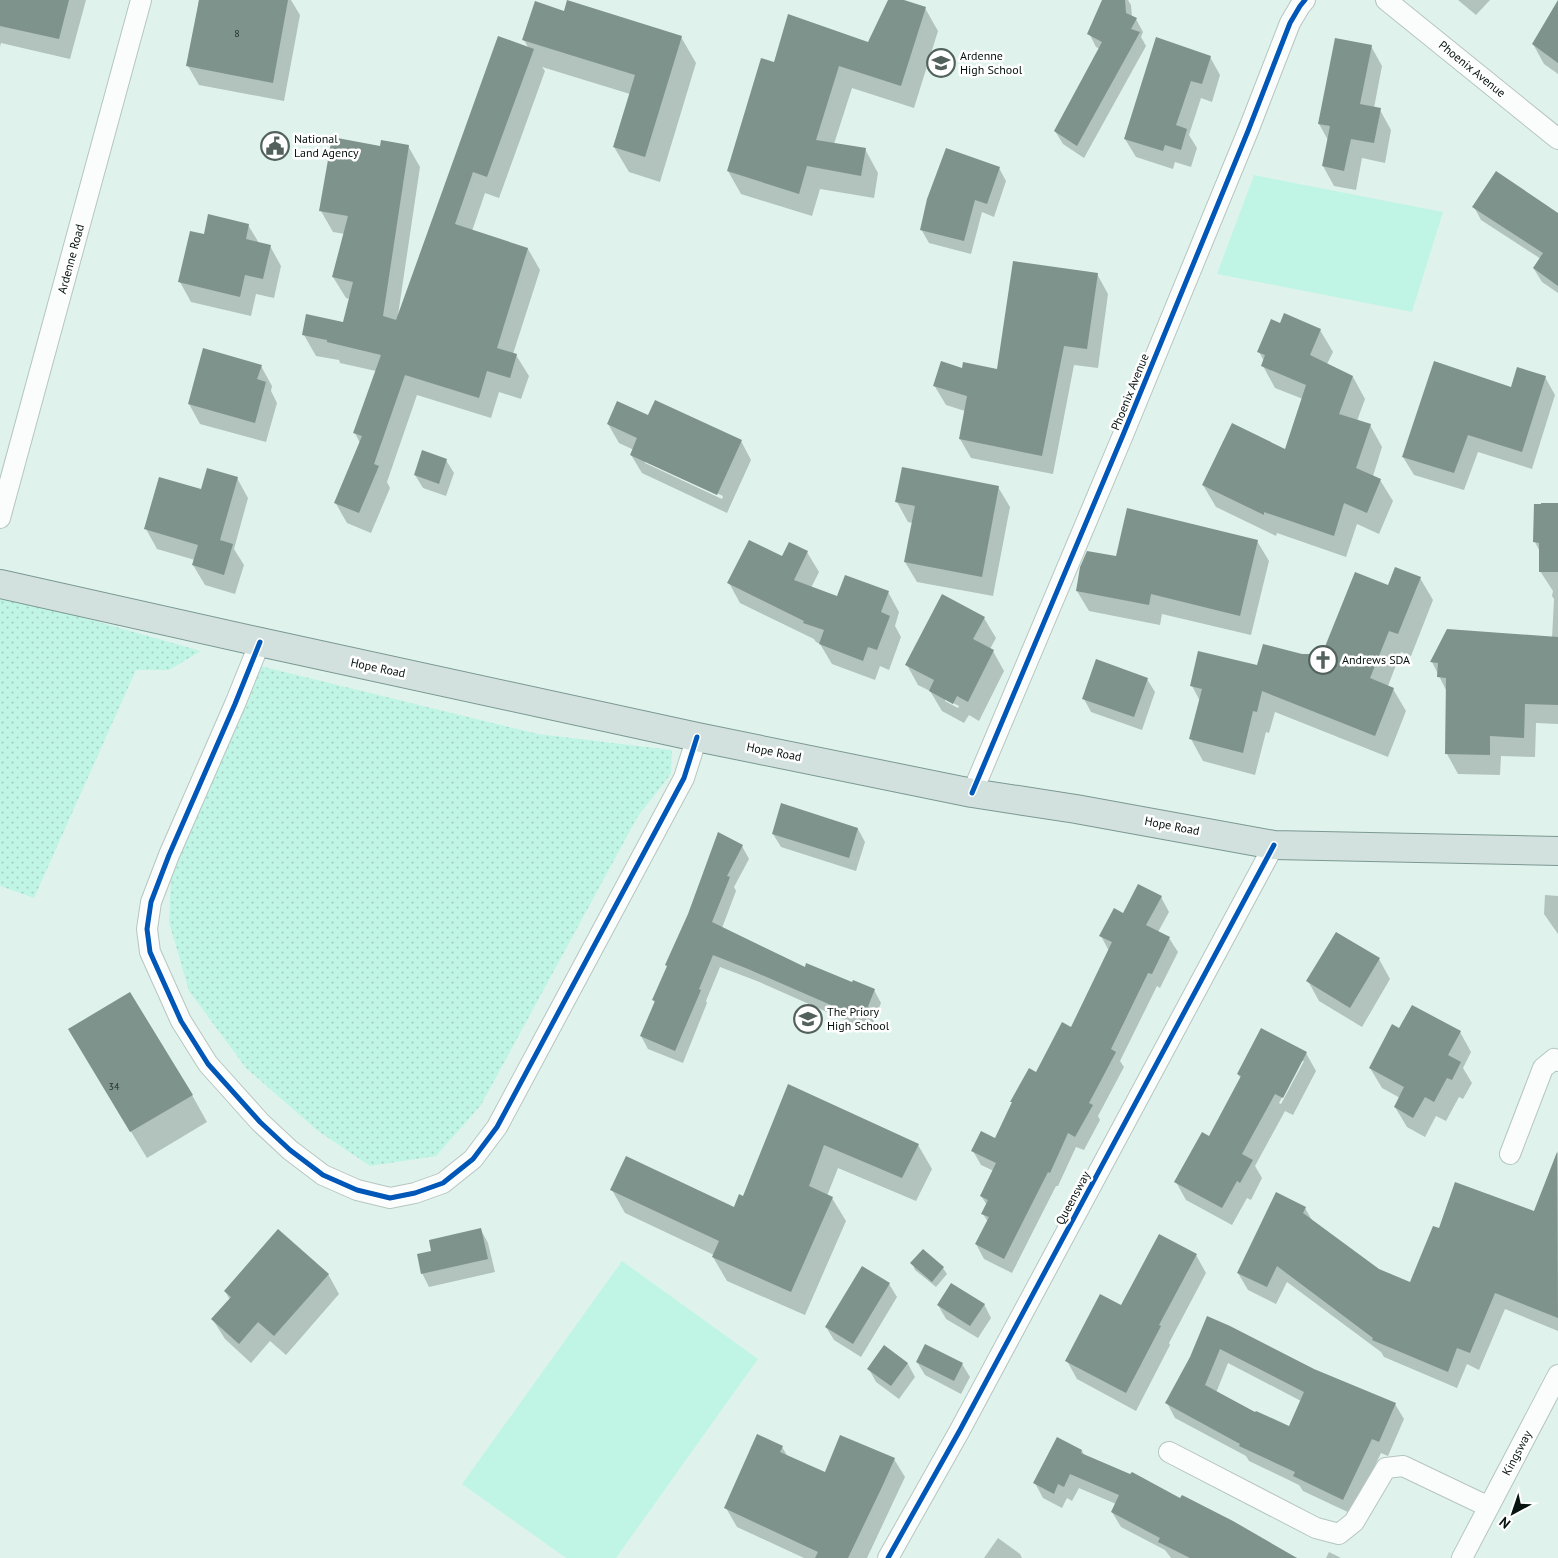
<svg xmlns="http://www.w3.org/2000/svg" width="1558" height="1558" viewBox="0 0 1558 1558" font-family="'PT Sans',sans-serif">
<defs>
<pattern id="park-dots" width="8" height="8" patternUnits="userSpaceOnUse" patternTransform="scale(1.25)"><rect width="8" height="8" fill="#c0f5e5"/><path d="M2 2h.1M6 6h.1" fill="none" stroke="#a4d1c3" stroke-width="1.8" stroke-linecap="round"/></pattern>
</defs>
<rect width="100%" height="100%" fill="#dff3ec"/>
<path fill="url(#park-dots)" d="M 0,594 L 201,651 L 169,670 L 136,670 L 34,898 L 0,886 Z
M 260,666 L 538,734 L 672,750 L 671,774 L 638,816 L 481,1105 L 436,1156 L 370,1166 L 318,1131 L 246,1068 L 189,991 L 169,922 L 171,876 Z"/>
<path fill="#c0f5e5" d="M 1254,175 L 1443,212 L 1412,312 L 1217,274 Z
M 622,1261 L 758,1359 L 616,1558 L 566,1558 L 462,1484 Z"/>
<path fill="#0003" fill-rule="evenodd" d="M 0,0 L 86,0 L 70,59 L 1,43 L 0,47 Z
M 199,0 L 291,0 L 300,15 L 284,101 L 199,85 L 188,66 Z
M 889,0 L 901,0 L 925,8 L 938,31 L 914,108 L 852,88 L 834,144 L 865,149 L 878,173 L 874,198 L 820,189 L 812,216 L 741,194 L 728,171 L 775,64 L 869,43 Z
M 1103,0 L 1128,0 L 1131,5 L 1132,17 L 1136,19 L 1143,32 L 1141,37 L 1146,46 L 1084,158 L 1063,144 L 1055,131 L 1100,49 L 1096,47 L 1089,33 Z
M 1458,0 L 1490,0 L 1476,15 Z
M 1558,2 L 1558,74 L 1544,64 L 1533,44 Z
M 565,12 L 681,37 L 696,63 L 660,182 L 629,172 L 614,147 L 630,94 L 542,67 L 545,71 L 499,198 L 485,193 L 472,231 L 528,249 L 540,270 L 513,354 L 516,355 L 529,376 L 521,399 L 499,392 L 491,418 L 417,395 L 387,482 L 390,488 L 371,533 L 347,523 L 335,502 L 360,443 L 355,433 L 376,371 L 340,363 L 339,360 L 316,356 L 304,335 L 344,323 L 350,299 L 346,298 L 333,277 L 345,234 L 333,232 L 321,211 L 381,147 L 408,146 L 420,167 L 398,315 L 399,316 L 529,49 L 524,40 Z
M 1371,46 L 1382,66 L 1374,108 L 1380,110 L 1391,130 L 1385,163 L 1362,158 L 1356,190 L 1334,186 L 1323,166 L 1328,140 L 1319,124 Z
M 1210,57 L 1220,75 L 1212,102 L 1201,98 L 1189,135 L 1197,148 L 1191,167 L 1175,162 L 1173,169 L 1136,157 L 1125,139 Z
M 999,168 L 1006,181 L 994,217 L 982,212 L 971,254 L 929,243 L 921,229 Z
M 1474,207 L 1558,226 L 1558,293 L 1542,282 L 1534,269 L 1541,259 L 1481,220 Z
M 248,225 L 259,243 L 270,246 L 281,266 L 274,298 L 256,294 L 251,316 L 191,302 L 180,282 L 205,235 Z
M 1097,274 L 1108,294 L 1098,368 L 1074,365 L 1053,474 L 971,458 L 960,439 L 965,411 L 946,405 L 934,385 L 963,370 L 998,371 Z
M 1281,325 L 1320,330 L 1333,352 L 1327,364 L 1353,377 L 1365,399 L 1357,421 L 1370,425 L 1382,447 L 1373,476 L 1380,480 L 1393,501 L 1379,534 L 1357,524 L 1346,557 L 1277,533 L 1276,536 L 1216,507 L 1203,485 L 1286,451 L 1303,399 L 1275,388 L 1263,366 L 1264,361 L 1259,352 Z
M 261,366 L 272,386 L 271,391 L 277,403 L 266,442 L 200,424 L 189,404 Z
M 1545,377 L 1555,395 L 1532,469 L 1478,452 L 1464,490 L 1414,475 L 1403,457 L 1512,388 Z
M 649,417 L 741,441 L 751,460 L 727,513 L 642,473 L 631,455 L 634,450 L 619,443 L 608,424 ZM 645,461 L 723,496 L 722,499 L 645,463 Z
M 446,460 L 454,473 L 446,496 L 423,488 L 415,475 Z
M 237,478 L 248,498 L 234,549 L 244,565 L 235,594 L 205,585 L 193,565 L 195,560 L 157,549 L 146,529 L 202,490 Z
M 998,487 L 1010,507 L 993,596 L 917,582 L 905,562 L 913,523 L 908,522 L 897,502 Z
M 1558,506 L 1558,724 L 1536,723 L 1535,757 L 1501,756 L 1500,775 L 1458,774 L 1447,754 L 1447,692 L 1432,662 L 1448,631 L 1552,638 L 1554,599 L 1552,596 L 1553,591 L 1540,571 L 1540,552 L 1535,542 Z
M 1257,541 L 1269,561 L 1251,635 L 1162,614 L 1160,625 L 1089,611 L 1077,591 L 1117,558 Z
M 807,552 L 819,572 L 811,588 L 838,597 L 888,592 L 899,612 L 895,626 L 901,637 L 889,670 L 880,666 L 875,680 L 832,664 L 820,644 L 816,642 L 814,639 L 740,603 L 729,583 L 782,558 Z
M 1420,578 L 1433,600 L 1411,656 L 1401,652 L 1388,686 L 1393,689 L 1406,711 L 1388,757 L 1275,712 L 1269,733 L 1266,732 L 1255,775 L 1203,761 L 1191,739 L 1200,701 L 1192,686 L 1301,656 L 1323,655 L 1389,586 Z
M 984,618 L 996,638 L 990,649 L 993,651 L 1004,671 L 979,721 L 969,715 L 964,723 L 942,711 L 930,691 L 918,685 L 907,665 ZM 945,699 L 959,706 L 958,708 L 945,701 Z
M 1147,679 L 1155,692 L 1142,730 L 1091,712 L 1084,699 Z
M 858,829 L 865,842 L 856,871 L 781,847 L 773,834 Z
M 742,846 L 749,859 L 734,887 L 736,891 L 722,928 L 806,968 L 874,990 L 881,1003 L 870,1031 L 757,981 L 720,967 L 706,1001 L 707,1003 L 683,1063 L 648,1049 L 641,1036 L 655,1003 L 653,1000 L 668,968 L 666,965 Z
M 1545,895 L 1558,896 L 1558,934 L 1544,914 Z
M 1161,897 L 1169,912 L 1158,932 L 1169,938 L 1178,952 L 1160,988 L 1157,986 L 1120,1061 L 1124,1067 L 1098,1116 L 1100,1120 L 1084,1150 L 1076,1147 L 1058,1186 L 1056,1186 L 1012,1273 L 984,1259 L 976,1244 L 988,1222 L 983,1214 L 987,1205 L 981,1196 L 994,1171 L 981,1165 L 973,1151 L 996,1140 L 1036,1073 L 1071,1029 L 1109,951 L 1101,936 L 1124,914 Z
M 1379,959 L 1390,979 L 1362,1027 L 1319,1001 L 1308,981 Z
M 1400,1030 L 1460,1032 L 1471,1052 L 1463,1068 L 1472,1083 L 1463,1099 L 1459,1097 L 1446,1121 L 1436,1116 L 1425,1137 L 1407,1127 L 1395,1107 L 1400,1098 L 1382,1088 L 1370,1068 Z
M 1306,1053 L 1316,1071 L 1293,1115 L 1285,1111 L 1255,1166 L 1262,1178 L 1251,1200 L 1247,1198 L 1232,1225 L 1186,1200 L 1176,1182 L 1210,1138 L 1241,1079 L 1238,1074 ZM 1301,1061 L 1304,1061 L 1281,1104 L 1279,1103 Z
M 85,1056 L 192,1095 L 207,1122 L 147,1158 Z
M 789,1086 L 918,1145 L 932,1169 L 916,1201 L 838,1168 L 827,1196 L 832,1198 L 846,1221 L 805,1315 L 727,1281 L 713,1257 L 714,1255 L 625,1213 L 612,1190 L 734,1209 L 743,1198 Z
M 1558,1151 L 1558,1331 L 1505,1309 L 1479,1370 L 1467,1364 L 1457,1388 L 1384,1357 L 1381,1352 L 1287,1282 L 1276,1304 L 1248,1290 L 1238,1273 L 1305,1208 L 1313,1222 L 1379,1270 L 1411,1284 L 1440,1230 L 1534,1212 Z
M 481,1230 L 488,1243 L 495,1272 L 429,1287 L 422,1273 L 433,1252 Z
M 923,1251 L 943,1268 L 947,1274 L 936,1287 L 915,1270 L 912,1263 Z
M 1196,1255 L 1206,1273 L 1169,1343 L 1170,1345 L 1136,1411 L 1077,1379 L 1067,1361 L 1121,1307 Z
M 863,1267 L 889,1284 L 897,1297 L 861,1357 L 834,1340 L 826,1327 Z
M 328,1274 L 339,1294 L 286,1355 L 270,1341 L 251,1363 L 225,1339 L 213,1320 L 230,1300 L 225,1291 Z
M 984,1304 L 991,1318 L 978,1338 L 946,1319 L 938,1305 Z
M 1207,1318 L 1314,1370 L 1395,1404 L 1404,1419 L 1388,1456 L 1381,1453 L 1352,1514 L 1303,1491 L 1299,1485 L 1249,1461 L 1246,1456 L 1175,1418 L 1167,1403 L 1191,1358 ZM 1228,1363 L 1301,1401 L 1290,1428 L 1255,1414 L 1216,1393 Z
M 884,1347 L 908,1364 L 915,1377 L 899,1399 L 876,1382 L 869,1369 Z
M 917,1362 L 962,1364 L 970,1377 L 961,1394 L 925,1375 Z
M 782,1447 L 788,1457 L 826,1473 L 894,1459 L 905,1477 L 867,1558 L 804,1558 L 737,1527 L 726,1508 Z
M 1082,1451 L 1085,1456 L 1297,1558 L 1171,1558 L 1165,1550 L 1121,1527 L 1112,1512 L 1116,1504 L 1079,1488 L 1072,1501 L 1067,1498 L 1062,1508 L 1043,1498 L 1035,1483 Z
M 998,1538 L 1020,1554 L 1022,1558 L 984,1558 Z
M 1329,1552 L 1341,1558 L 1326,1558 Z"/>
<path fill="#7f938d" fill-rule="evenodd" d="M 0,0 L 69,0 L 59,39 L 0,26 Z
M 199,0 L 288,0 L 273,83 L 186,66 Z
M 567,0 L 682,36 L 645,157 L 613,147 L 635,75 L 522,40 L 535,1 L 564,11 Z
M 888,0 L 904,0 L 926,7 L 901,86 L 839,66 L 816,140 L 866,148 L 861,176 L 807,166 L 799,194 L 727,171 L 761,58 L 774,62 L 788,14 L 868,42 Z
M 1102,0 L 1125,0 L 1126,13 L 1137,18 L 1131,29 L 1140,32 L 1077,146 L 1054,131 L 1102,42 L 1087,34 Z
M 1558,0 L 1558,63 L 1532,44 Z
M 498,36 L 534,49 L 487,177 L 473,172 L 455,224 L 528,248 L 497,348 L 517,354 L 510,378 L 487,371 L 479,398 L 405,375 L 374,464 L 379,466 L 359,513 L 334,503 L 362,436 L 353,433 L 381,355 L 327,342 L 327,340 L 302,335 L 306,314 L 343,322 L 353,282 L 332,277 L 348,216 L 319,211 L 332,137 L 380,146 L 381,140 L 409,145 L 383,316 L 396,320 Z
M 1156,37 L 1211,56 L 1202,84 L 1191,81 L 1176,125 L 1187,129 L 1181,150 L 1165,145 L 1163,151 L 1124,139 Z
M 1335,38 L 1372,45 L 1360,104 L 1381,108 L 1374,143 L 1351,139 L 1344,171 L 1322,166 L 1330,126 L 1318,124 Z
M 946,148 L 1000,167 L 987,204 L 975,200 L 964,241 L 920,230 L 927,199 Z
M 1496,171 L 1558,213 L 1558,286 L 1533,268 L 1543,253 L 1472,207 Z
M 208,214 L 249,224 L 246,239 L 271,245 L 263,279 L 245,275 L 240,297 L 178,282 L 190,231 L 204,234 Z
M 1013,261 L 1098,273 L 1087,349 L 1064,346 L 1042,456 L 959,439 L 967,396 L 933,386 L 941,361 L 962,368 L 963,362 L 997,369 Z
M 1284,313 L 1321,329 L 1310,355 L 1353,376 L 1339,414 L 1371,424 L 1356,468 L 1381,479 L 1367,513 L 1344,503 L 1334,536 L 1264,512 L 1264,515 L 1202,485 L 1232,423 L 1285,449 L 1306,385 L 1261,366 L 1265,355 L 1257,352 L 1271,319 L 1280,323 Z
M 203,348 L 262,365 L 257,379 L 266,382 L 255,423 L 188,404 Z
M 1434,361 L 1511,387 L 1517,367 L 1546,376 L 1522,452 L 1468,435 L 1454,473 L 1402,457 Z
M 655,400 L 742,440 L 717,495 L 630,455 L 637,438 L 607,424 L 617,401 L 648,415 Z
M 422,450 L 447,459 L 439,484 L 414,475 Z
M 902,467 L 999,486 L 982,577 L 904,562 L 915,506 L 895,502 Z
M 207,468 L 238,477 L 220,540 L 233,544 L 224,575 L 192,565 L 198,545 L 144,529 L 159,477 L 201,489 Z
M 1541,503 L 1558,503 L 1558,572 L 1539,572 L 1539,543 L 1533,542 L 1534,504 L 1541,504 Z
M 1127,508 L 1258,540 L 1240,616 L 1151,594 L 1149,605 L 1076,591 L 1080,567 L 1087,551 L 1116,556 Z
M 749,540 L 782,556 L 789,542 L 808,551 L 794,580 L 837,596 L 845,575 L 889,591 L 881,612 L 890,616 L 877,650 L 868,647 L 863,661 L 819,644 L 824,630 L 803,623 L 804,621 L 727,583 Z
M 1395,567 L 1421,577 L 1398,634 L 1389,631 L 1370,678 L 1394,688 L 1375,736 L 1262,691 L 1257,712 L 1253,711 L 1243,753 L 1189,739 L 1202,689 L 1190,686 L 1198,651 L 1257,665 L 1263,644 L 1302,654 L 1322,654 L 1355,572 L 1388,585 Z
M 942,594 L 985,617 L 973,639 L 994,650 L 968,702 L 957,696 L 953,704 L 929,691 L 934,680 L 905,665 Z
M 1447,629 L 1558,637 L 1558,705 L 1525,704 L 1524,738 L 1490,736 L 1490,755 L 1445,754 L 1446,678 L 1437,677 L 1438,663 L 1430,662 Z
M 1096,659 L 1148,678 L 1134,717 L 1082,699 Z
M 781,803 L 858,828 L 849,858 L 772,834 Z
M 718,832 L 743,845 L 727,876 L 730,877 L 712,922 L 805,967 L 806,963 L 852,982 L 853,980 L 875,989 L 863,1019 L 748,969 L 713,955 L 699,989 L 701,990 L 675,1051 L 640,1036 L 655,1001 L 652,1000 L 667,966 L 665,965 L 688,914 Z
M 1138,884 L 1162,896 L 1146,925 L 1170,937 L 1152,974 L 1148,973 L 1111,1049 L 1116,1052 L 1089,1103 L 1093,1105 L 1075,1137 L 1068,1133 L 1050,1173 L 1048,1172 L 1004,1259 L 975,1244 L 989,1217 L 981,1214 L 988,1200 L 980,1196 L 996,1163 L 971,1151 L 981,1131 L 995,1138 L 1012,1102 L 1010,1102 L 1029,1068 L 1036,1072 L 1062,1022 L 1071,1027 L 1112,942 L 1099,936 L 1114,908 L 1123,913 Z
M 1336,932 L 1380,958 L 1350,1008 L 1306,981 Z
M 130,992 L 193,1095 L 130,1132 L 68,1029 Z
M 1412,1005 L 1461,1031 L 1448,1055 L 1461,1062 L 1452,1080 L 1447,1078 L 1434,1102 L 1425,1097 L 1413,1118 L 1394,1107 L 1404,1087 L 1369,1068 L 1392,1024 L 1399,1028 Z
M 1261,1028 L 1307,1052 L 1283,1098 L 1275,1094 L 1242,1154 L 1253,1160 L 1240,1183 L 1237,1181 L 1222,1208 L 1174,1182 L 1202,1132 L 1209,1136 L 1241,1076 L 1237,1074 Z
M 788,1084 L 919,1144 L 902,1178 L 824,1145 L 809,1186 L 833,1197 L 791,1292 L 712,1257 L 719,1241 L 610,1190 L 626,1156 L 734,1207 L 739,1194 L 743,1196 Z
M 1557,1152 L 1558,1318 L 1495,1293 L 1470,1353 L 1457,1348 L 1448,1372 L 1372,1340 L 1373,1338 L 1277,1266 L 1267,1287 L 1237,1273 L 1276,1192 L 1306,1207 L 1303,1213 L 1379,1269 L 1410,1282 L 1433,1226 L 1439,1228 L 1455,1182 L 1534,1211 Z
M 481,1228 L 488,1259 L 421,1274 L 417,1254 L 431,1251 L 429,1240 Z
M 278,1229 L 329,1274 L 274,1336 L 258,1322 L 239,1344 L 211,1319 L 231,1297 L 224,1291 Z
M 1159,1234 L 1197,1254 L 1159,1325 L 1161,1326 L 1126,1393 L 1065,1361 L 1100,1294 L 1121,1305 Z
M 923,1249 L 944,1267 L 932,1282 L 910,1263 Z
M 862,1266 L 890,1283 L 853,1344 L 825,1327 Z
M 951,1283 L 985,1304 L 970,1326 L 937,1305 Z
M 1207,1316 L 1230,1326 L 1314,1369 L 1396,1403 L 1379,1442 L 1372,1439 L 1343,1500 L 1293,1476 L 1295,1472 L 1239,1446 L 1240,1444 L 1165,1403 L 1190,1357 ZM 1220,1349 L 1304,1392 L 1289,1426 L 1256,1411 L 1255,1412 L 1205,1385 Z
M 925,1344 L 963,1363 L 954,1381 L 916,1362 Z
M 884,1345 L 908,1363 L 891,1386 L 867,1369 Z
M 757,1434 L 783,1446 L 780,1452 L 825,1472 L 840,1435 L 895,1458 L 882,1487 L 848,1558 L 815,1558 L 818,1552 L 724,1508 Z
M 1057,1437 L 1082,1450 L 1081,1453 L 1130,1474 L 1132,1472 L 1180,1498 L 1182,1495 L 1233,1521 L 1297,1558 L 1190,1558 L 1158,1542 L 1160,1538 L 1111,1512 L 1119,1495 L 1070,1474 L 1064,1487 L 1058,1484 L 1054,1494 L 1033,1483 Z"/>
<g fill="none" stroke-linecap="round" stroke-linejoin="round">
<defs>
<path id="minor" d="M 1386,0 L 1558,139
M 0,518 L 141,0
M 260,642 L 235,704 L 169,855 L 151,902 L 147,929 L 150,952 L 181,1021 L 208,1064 L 260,1122 L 290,1150 L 323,1175 L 357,1190 L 390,1198 L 415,1193 L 443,1183 L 473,1159 L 497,1127 L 684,778 L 697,737
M 972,793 L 1123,435 L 1248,131 L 1290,23 L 1300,6 L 1305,0
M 1510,1154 L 1543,1068 L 1554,1059 L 1558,1061
M 1169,1452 L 1316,1528 L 1339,1534 L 1354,1522 L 1386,1468 L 1403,1466 L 1489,1507
M 888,1558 L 960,1430 L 1274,845
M 1462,1558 L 1558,1375"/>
<path id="primary" d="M 0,584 L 260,642 L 697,737 L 972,793 L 1076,809 L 1274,845 L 1558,851"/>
</defs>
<use href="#minor" stroke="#b6c5c0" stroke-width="22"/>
<use href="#primary" stroke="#7b9892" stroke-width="30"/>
<use href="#minor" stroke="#fafdfc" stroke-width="20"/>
<use href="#primary" stroke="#d2e0de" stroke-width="28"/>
<defs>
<path id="cycleway" d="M 260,642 L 235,704 L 169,855 L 151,902 L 147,929 L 150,952 L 181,1021 L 208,1064 L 260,1122 L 290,1150 L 323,1175 L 357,1190 L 390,1198 L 415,1193 L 443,1183 L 473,1159 L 497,1127 L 684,778 L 697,737
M 972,793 L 1123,435 L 1248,131 L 1290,23 L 1300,6 L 1305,0
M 888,1558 L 960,1430 L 1274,845"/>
</defs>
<use href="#cycleway" stroke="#fff" stroke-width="8"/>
<use href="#cycleway" stroke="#0057b8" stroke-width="5"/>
</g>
<defs>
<symbol id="school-ring" viewBox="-11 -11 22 22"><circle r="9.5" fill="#fff" stroke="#53615d" stroke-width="1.5"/><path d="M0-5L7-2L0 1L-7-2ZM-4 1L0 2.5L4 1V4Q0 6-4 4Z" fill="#53615d"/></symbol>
<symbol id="civic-ring" viewBox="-11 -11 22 22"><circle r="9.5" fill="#fff" stroke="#53615d" stroke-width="1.5"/><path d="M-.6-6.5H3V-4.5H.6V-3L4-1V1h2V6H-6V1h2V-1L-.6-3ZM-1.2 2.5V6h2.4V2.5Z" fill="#53615d"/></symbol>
<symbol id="church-ring" viewBox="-11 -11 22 22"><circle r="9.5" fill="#fff" stroke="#53615d" stroke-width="1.5"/><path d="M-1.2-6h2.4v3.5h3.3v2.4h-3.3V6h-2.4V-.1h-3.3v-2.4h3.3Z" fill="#53615d"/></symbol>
</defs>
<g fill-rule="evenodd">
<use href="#school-ring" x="925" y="47" width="32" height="32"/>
<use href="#civic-ring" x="259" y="130" width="32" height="32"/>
<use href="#church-ring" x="1307" y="644" width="32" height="32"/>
<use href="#school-ring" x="792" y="1003" width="32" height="32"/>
</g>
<g text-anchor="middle" stroke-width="5" stroke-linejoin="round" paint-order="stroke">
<g font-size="10" fill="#25332f">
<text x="237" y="37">8</text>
<text x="114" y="1090">34</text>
</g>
<g font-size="12" fill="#071310" stroke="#fff" text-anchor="start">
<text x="960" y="60">Ardenne<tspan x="960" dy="14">High School</tspan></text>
<text x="294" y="143">National<tspan x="294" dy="14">Land Agency</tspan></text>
<text x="1342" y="664">Andrews SDA</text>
<text x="827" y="1016">The Priory<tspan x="827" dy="14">High School</tspan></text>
</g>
<g font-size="12" fill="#071310" stroke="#fff">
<text transform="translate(1472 69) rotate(39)" y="4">Phoenix Avenue</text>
<text transform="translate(71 259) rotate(-75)" y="4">Ardenne Road</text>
<text transform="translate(1130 392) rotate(-68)" y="4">Phoenix Avenue</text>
<text transform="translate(378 668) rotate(12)" y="4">Hope Road</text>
<text transform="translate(774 752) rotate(11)" y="4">Hope Road</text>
<text transform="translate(1172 826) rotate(11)" y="4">Hope Road</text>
<text transform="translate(1073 1198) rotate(-62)" y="4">Queensway</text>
<text transform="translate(1517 1453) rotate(-62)" y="4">Kingsway</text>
</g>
</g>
<g transform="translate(1513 1513) rotate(220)" stroke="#ffffff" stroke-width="4" paint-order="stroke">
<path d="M0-4L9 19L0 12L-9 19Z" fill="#071310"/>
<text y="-8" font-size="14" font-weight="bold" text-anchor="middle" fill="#071310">N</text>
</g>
</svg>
